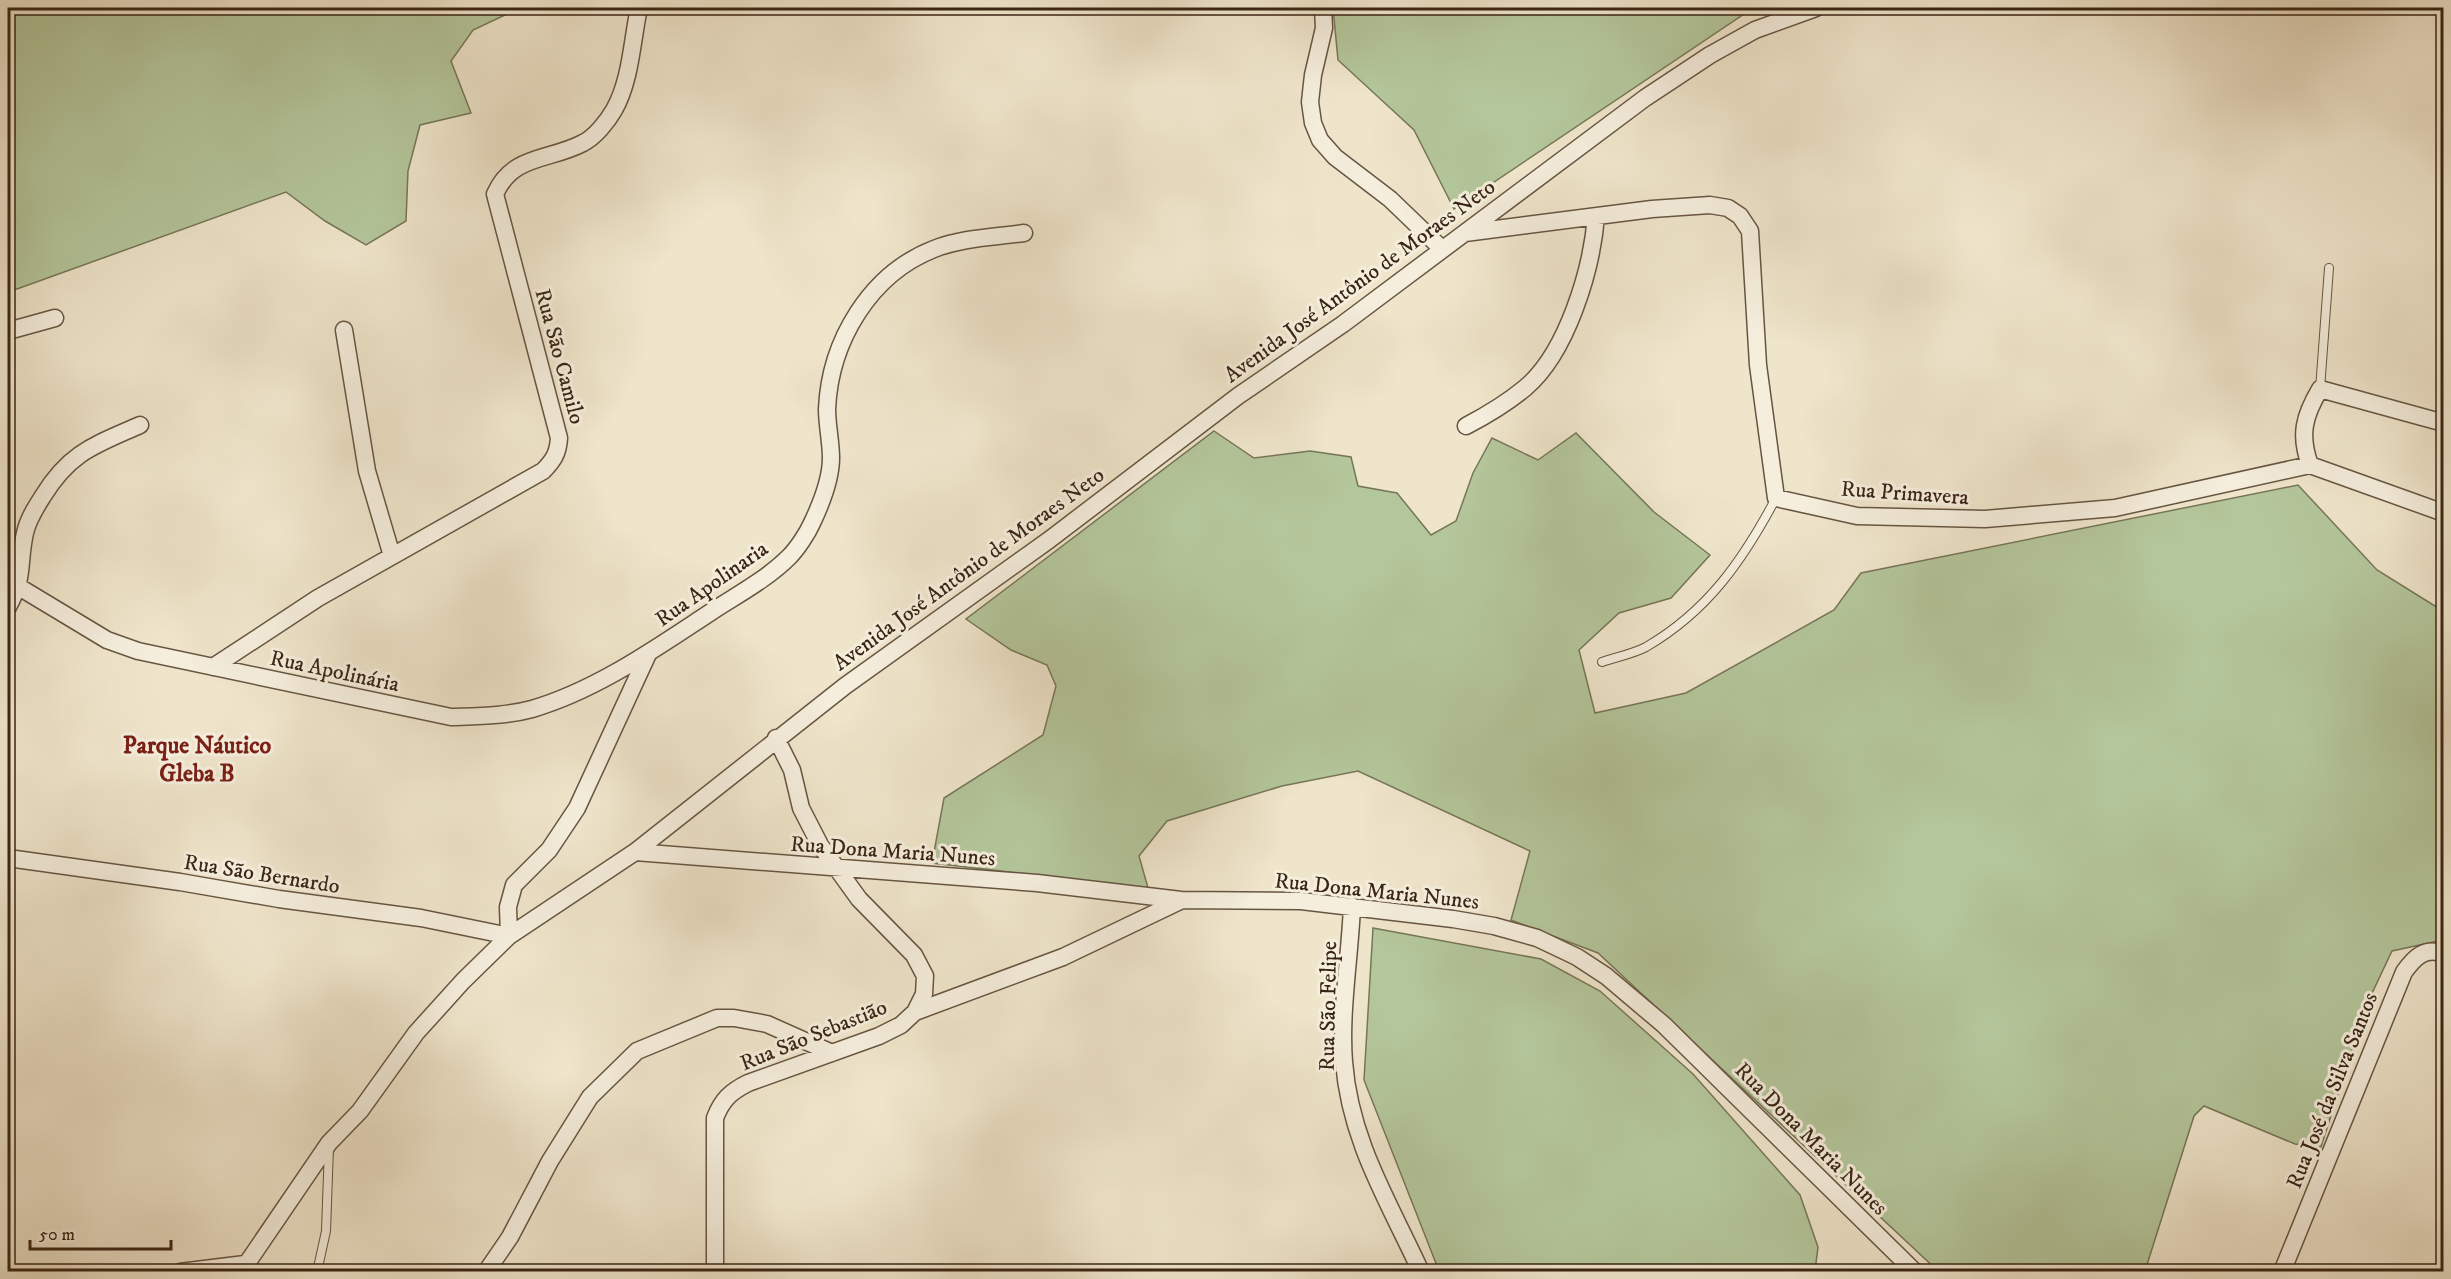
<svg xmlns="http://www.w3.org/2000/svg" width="2451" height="1279" viewBox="0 0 2451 1279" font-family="'IM FELL DW Pica',serif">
<rect width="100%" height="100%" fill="#efe5cb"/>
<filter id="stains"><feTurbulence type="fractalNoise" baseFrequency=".00333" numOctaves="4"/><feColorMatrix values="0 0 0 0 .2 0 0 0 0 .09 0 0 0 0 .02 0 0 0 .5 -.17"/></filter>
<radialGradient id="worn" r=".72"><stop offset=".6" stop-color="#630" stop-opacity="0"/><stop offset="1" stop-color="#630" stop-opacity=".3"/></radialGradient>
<path fill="#b4c69b" stroke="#777658" stroke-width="1.5" d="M 8,8 L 520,8 L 473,30 L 451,61 L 471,113 L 420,125 L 408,171 L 406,221 L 366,245 L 325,221 L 286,192 L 17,289 L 8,289 Z
M 1333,8 L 1753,8 L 1454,209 L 1414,130 L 1338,60 Z
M 1214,431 L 1254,458 L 1310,451 L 1351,457 L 1358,486 L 1397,493 L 1431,535 L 1456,521 L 1473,473 L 1492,438 L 1538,460 L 1576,433 L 1654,512 L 1710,555 L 1671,598 L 1619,613 L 1579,650 L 1595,713 L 1686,693 L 1834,610 L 1861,573 L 2298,485 L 2377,570 L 2443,611 L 2443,944 L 2438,941 L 2392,951 L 2366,1006 L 2321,1147 L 2295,1144 L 2204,1106 L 2194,1116 L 2145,1271 L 1938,1271 L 1598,953 L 1511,920 L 1530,851 L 1358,771 L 1282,786 L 1167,821 L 1139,856 L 1148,888 L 932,863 L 944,798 L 1043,735 L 1056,686 L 1047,665 L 1011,650 L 966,619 Z
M 1373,928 L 1541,959 L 1600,991 L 1693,1074 L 1800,1195 L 1818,1247 L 1815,1271 L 1439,1271 L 1364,1080 Z"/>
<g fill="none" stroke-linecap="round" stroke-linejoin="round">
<defs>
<path id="lane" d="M 2320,389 L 2329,268
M 1602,662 C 1616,657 1633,654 1646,647 C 1708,611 1743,560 1776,498
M 317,1272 L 326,1231 L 329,1147"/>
<path id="street" d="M 1323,8 L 1324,28 L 1313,75 L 1310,102 L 1313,123 L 1320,140 L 1335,157 L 1390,199 L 1441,248
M 1465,233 L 1652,209 L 1710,205 L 1728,208 L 1740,216 L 1750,231 L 1758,365 L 1776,498 L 1857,516 L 1985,519 L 2115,508 L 2310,465 L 2444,513
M 344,330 L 367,471 L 392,556
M 8,331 L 55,318
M 1466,426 C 1487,415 1507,403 1525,388 C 1567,353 1592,269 1596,216
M 2310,465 C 2299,435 2304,416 2320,389 L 2444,423
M 19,587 L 107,640 L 138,651 L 451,717 C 479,716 506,716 532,709 C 597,690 656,648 711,612 C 737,595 767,579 789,557 C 797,549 807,534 812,523 C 821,504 831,480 831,458 C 831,442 827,425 827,409 C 830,341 870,274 934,249 C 961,238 995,237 1024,233
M 8,607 C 25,576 18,564 25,533 C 28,519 36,507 43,496 C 70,452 95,445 140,425
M 213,667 L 318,598 L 543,471 C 554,460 558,453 559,438 L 495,194 C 513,154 549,161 583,143 C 595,137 607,122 614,110 C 631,80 632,40 639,8
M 635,852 L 1037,883 L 1181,900 L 1301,901 L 1453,919 L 1494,926 L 1537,938 L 1577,957 L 1606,976 L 1664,1025 L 1915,1272
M 8,858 L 180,882 L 279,899 L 421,918 L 509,936 L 508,907 L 514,885 L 549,850 L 577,808 L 648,654
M 1352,906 C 1350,956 1340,1013 1344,1062 C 1350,1141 1389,1202 1421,1272
M 915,1012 L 1063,957 L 1180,901
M 180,1272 L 245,1264
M 241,1272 L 329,1143 L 360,1111 L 416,1033 L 463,981 L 509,936 L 635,852 L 845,686 L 1049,540 L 1238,396 L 1343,324 L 1645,98 L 1710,55 L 1755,30 L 1816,8
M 486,1272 L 510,1237 L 550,1161 L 590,1097 L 637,1051 L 717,1018 L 734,1018 L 767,1024 L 832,1053
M 715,1272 L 715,1118 C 722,1100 730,1092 748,1083 L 879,1036 L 901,1025 L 915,1012 L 924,994 L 925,976 L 914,955 L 859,899 L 820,845 L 801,808 L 792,770 L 776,738
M 2282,1272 L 2404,972 C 2414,958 2425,946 2444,954"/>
</defs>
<use href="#lane" stroke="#675542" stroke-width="10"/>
<use href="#street" stroke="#675542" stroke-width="19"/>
<use href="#lane" stroke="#f5eedd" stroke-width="8"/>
<use href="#street" stroke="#f5eedd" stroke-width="16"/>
</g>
<g text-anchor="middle" stroke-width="6" stroke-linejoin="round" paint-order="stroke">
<g font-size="22" fill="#3a2515" stroke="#f5eedd">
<text transform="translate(1359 280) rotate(-36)" y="8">Avenida José Antônio de Moraes Neto</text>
<text transform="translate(561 356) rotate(75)" y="8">Rua São Camilo</text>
<text transform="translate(1905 492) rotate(4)" y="8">Rua Primavera</text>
<text transform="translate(968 568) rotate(-36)" y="8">Avenida José Antônio de Moraes Neto</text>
<text transform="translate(711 583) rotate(-35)" y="8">Rua Apolinaria</text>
<text transform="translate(335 670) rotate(12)" y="8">Rua Apolinária</text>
<text transform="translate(893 850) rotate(4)" y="8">Rua Dona Maria Nunes</text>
<text transform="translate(262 873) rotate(9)" y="8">Rua São Bernardo</text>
<text transform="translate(1377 890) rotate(6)" y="8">Rua Dona Maria Nunes</text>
<text transform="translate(1327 1006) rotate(-89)" y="8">Rua São Felipe</text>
<text transform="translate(813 1034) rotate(-22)" y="8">Rua São Sebastião</text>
<text transform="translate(2331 1090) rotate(-68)" y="8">Rua José da Silva Santos</text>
<text transform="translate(1812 1138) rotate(45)" y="8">Rua Dona Maria Nunes</text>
</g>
<g font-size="24" font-weight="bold" fill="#7a1f14" stroke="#f5eedd">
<text x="197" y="753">Parque Náutico<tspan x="197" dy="28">Gleba B</tspan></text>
</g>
</g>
<rect width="2451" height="1279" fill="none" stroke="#efe5cb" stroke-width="30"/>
<rect x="9" y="9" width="2433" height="1261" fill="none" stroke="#3a2515" stroke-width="3"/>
<rect x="15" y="15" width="2421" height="1249" fill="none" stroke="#3a2515" stroke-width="1.5"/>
<path d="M30 1240v9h141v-9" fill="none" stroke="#3a2515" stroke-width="3"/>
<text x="39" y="1240" font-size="18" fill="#3a2515" stroke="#f5eedd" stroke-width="4.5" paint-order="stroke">50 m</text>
<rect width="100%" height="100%" filter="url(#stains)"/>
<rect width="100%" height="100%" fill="url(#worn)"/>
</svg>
